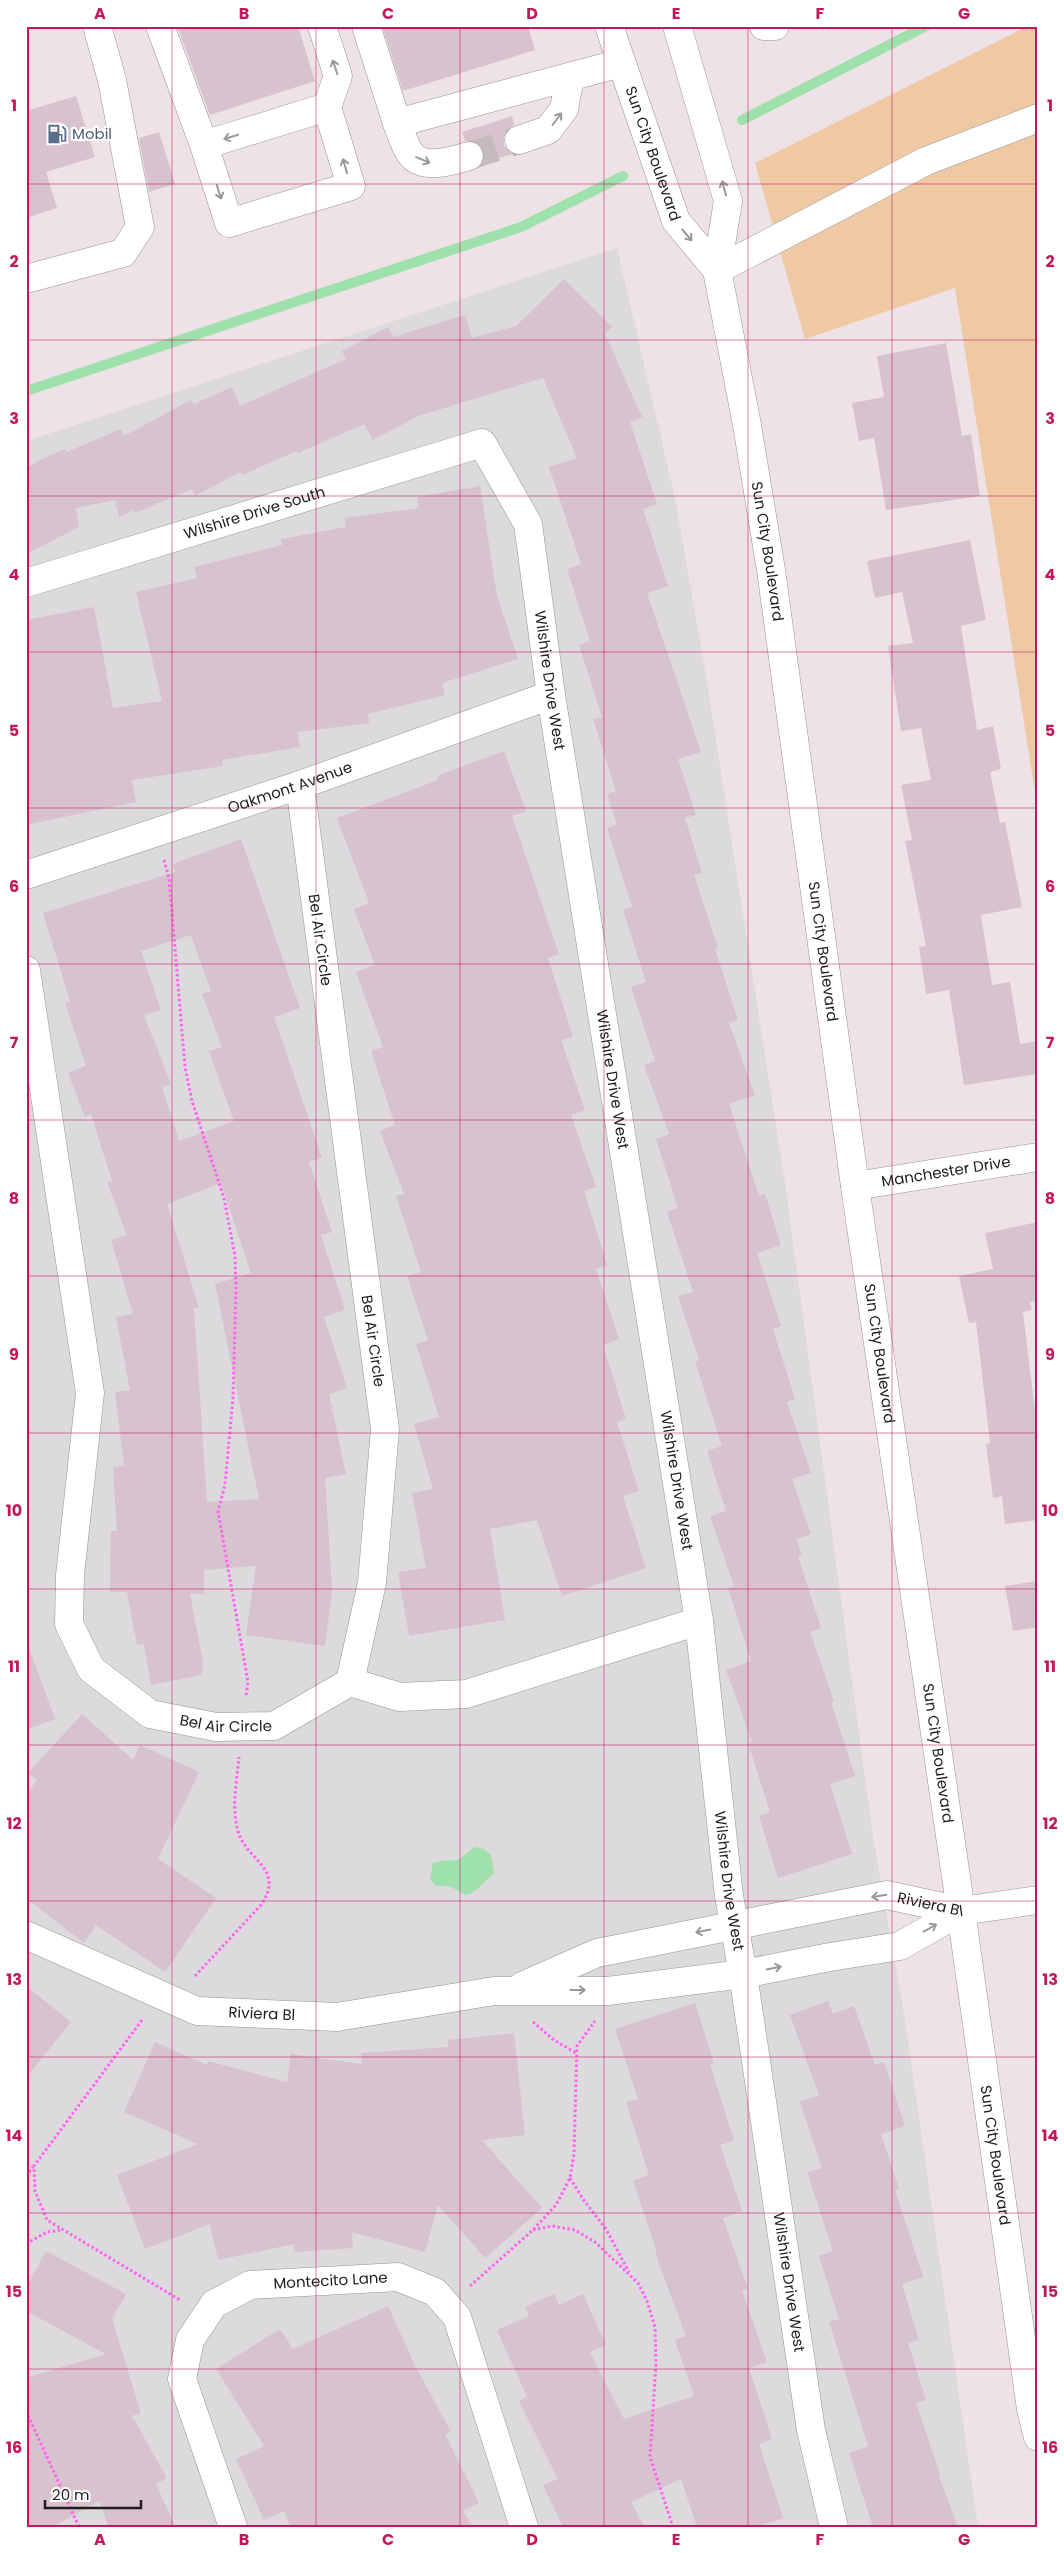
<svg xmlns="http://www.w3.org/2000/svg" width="1064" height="2553" viewBox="0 0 1064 2553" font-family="Poppins,sans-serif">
<rect width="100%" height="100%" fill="#efe2e7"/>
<path fill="#dcdadc" d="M 617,248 L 675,498 L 705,670 L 786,1190 L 873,1837 L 905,2020 L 978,2527 L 26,2527 L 26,441 Z"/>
<path fill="#eec9a4" d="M 1028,26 L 1038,26 L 1038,811 L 955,288 L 805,339 L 755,163 Z"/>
<path fill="#9fe1ad" d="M 475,1847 L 484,1849 L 491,1855 L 494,1874 C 484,1880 477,1893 466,1895 C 461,1893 456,1889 451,1887 C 441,1884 437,1890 430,1879 L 433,1863 L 441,1861 L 458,1860 Z"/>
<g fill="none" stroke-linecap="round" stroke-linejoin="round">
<path stroke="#9fe1ad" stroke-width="10" d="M 742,120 L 926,26
M 26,391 L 521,227 L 623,176"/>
</g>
<path fill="#d7c2ce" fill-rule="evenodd" d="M 177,26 L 298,26 L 315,81 L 210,115 Z
M 382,26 L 528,26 L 535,50 L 403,91 Z
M 76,96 L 95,157 L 46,172 L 57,208 L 26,218 L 26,111 Z
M 512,116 L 514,125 L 508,129 L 504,138 L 504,146 L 513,154 L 482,163 L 484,152 L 480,145 L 473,141 L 465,141 L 462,132 Z
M 159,132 L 175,184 L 149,192 L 139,138 Z
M 564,279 L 612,327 L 605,334 L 642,417 L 630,422 L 657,504 L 643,509 L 668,586 L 647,593 L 701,752 L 678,759 L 696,815 L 685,818 L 702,873 L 694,875 L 718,948 L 715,949 L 738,1020 L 729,1023 L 755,1095 L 729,1104 L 759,1196 L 765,1194 L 781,1245 L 757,1253 L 781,1326 L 773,1329 L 795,1399 L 787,1402 L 811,1473 L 792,1479 L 811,1534 L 796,1539 L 802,1555 L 798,1556 L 821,1628 L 810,1632 L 834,1701 L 831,1702 L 855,1776 L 830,1784 L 852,1854 L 778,1878 L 759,1816 L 770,1812 L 748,1743 L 752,1742 L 726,1670 L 751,1661 L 728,1588 L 734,1586 L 710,1516 L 726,1511 L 707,1451 L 722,1446 L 695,1361 L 699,1360 L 678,1296 L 693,1292 L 667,1212 L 678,1208 L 656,1139 L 669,1134 L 644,1065 L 655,1061 L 631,987 L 646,982 L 623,910 L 632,907 L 607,828 L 617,825 L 607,794 L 616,791 L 593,719 L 602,717 L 579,645 L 590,641 L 567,569 L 581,564 L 549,467 L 577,458 L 543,378 L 418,416 L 373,440 L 364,424 L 298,453 L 297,451 L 242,475 L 240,472 L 195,496 L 192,489 L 135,513 L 134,510 L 119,517 L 115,500 L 76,508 L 79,527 L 26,554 L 26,468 L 44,458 L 65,449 L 67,452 L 121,429 L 124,436 L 191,400 L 194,404 L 232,387 L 240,406 L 346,359 L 342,351 L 388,327 L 393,337 L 465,315 L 472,338 L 516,326 Z
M 946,343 L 962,436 L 971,434 L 980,496 L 886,510 L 874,438 L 859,441 L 852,403 L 884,397 L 877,356 Z
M 480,486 L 497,596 L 518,659 L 442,683 L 445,695 L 368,714 L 369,723 L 297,732 L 300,747 L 222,760 L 223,766 L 132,780 L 136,802 L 26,825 L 26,620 L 94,607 L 113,708 L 162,701 L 136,592 L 197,578 L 194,567 L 282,545 L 281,539 L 346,527 L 345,518 L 419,508 L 417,497 Z
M 970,540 L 986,620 L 961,626 L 977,730 L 993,726 L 1001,769 L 990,772 L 1000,823 L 1005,822 L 1022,907 L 981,915 L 992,985 L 1010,982 L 1020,1044 L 1038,1041 L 1038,1074 L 964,1085 L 949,990 L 926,994 L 919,947 L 926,946 L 905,841 L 912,840 L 901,785 L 931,780 L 921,728 L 901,731 L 888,646 L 913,643 L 902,592 L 875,598 L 867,561 Z
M 504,751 L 526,811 L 512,816 L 559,954 L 548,958 L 573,1037 L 561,1040 L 585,1110 L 571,1115 L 596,1187 L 584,1191 L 607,1265 L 596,1269 L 619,1339 L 603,1345 L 626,1419 L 617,1422 L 639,1491 L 623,1496 L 646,1568 L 562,1596 L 537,1520 L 490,1529 L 505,1620 L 409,1636 L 398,1572 L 426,1568 L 412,1493 L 433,1489 L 414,1424 L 439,1417 L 416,1344 L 428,1340 L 407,1276 L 421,1272 L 396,1196 L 404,1194 L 380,1131 L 395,1125 L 371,1051 L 383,1047 L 356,972 L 375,965 L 354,909 L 369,903 L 337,818 L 438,780 L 437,776 Z
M 241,839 L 300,1008 L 274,1017 L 322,1158 L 309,1162 L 332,1232 L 321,1235 L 345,1310 L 324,1317 L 347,1388 L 329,1394 L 346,1474 L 325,1478 L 332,1590 L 325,1646 L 246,1635 L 256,1566 L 204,1570 L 204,1594 L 190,1594 L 203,1663 L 202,1675 L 151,1685 L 144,1644 L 137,1645 L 127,1592 L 110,1592 L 111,1531 L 117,1531 L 113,1467 L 124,1466 L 115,1392 L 130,1390 L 116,1317 L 133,1314 L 111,1240 L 127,1235 L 107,1182 L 112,1181 L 91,1114 L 85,1117 L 68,1073 L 86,1066 L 65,1003 L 70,1001 L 43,913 L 175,872 L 173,864 ZM 191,935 L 211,991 L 202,994 L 222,1047 L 209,1051 L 234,1121 L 179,1141 L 162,1087 L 171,1084 L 144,1015 L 161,1010 L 141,951 ZM 221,1183 L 251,1273 L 215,1284 L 259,1499 L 207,1502 L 194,1308 L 199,1308 L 167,1204 Z
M 1038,1222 L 1038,1301 L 1030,1302 L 1032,1310 L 1023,1312 L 1038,1435 L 1038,1520 L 1005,1524 L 1002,1496 L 993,1498 L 986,1444 L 990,1443 L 976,1322 L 969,1323 L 959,1276 L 993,1269 L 985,1233 Z
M 1038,1581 L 1038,1627 L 1013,1631 L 1005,1586 Z
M 29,1648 L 55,1719 L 26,1730 L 26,1649 Z
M 82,1714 L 133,1760 L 140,1745 L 199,1772 L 158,1859 L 216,1898 L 165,1972 L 96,1925 L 84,1943 L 26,1898 L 26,1795 L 37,1780 L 28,1773 Z
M 26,1986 L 71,2022 L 26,2078 Z
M 828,2001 L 833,2014 L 854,2006 L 875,2065 L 884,2062 L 905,2126 L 881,2134 L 899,2189 L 895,2190 L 923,2277 L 902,2284 L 919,2340 L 908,2343 L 926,2400 L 916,2403 L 940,2474 L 938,2474 L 958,2527 L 873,2527 L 849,2453 L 868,2446 L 829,2322 L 839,2319 L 819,2256 L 833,2251 L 807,2172 L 822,2168 L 800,2102 L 819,2095 L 790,2015 Z
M 695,2003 L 714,2063 L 710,2064 L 734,2141 L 720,2145 L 742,2211 L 723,2218 L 748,2289 L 742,2291 L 767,2362 L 749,2368 L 772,2439 L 759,2444 L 783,2518 L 755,2527 L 697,2527 L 681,2479 L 631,2502 L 644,2527 L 563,2527 L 543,2485 L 558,2479 L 519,2401 L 527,2397 L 497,2330 L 529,2316 L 525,2307 L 554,2294 L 559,2305 L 583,2294 L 606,2345 L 590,2352 L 624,2419 L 694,2396 L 675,2340 L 686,2336 L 655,2253 L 657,2252 L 633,2181 L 649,2175 L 626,2102 L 638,2099 L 615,2029 Z
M 514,2033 L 525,2135 L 482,2140 L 542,2208 L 485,2258 L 438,2205 L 425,2252 L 352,2232 L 353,2248 L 294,2252 L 294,2244 L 218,2260 L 210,2224 L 145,2249 L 117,2175 L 198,2144 L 124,2112 L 155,2042 L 207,2065 L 208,2061 L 287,2082 L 291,2054 L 362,2064 L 361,2053 L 448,2047 L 448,2040 Z
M 46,2251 L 126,2294 L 112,2319 L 141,2413 L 132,2416 L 167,2478 L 156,2484 L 175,2527 L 109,2527 L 99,2501 L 52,2527 L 26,2527 L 26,2378 L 106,2354 L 26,2311 L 26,2288 Z
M 388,2306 L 414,2364 L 451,2432 L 445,2434 L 479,2503 L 463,2511 L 472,2527 L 291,2527 L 284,2511 L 264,2520 L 236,2459 L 264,2446 L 216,2369 L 280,2329 L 293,2349 Z"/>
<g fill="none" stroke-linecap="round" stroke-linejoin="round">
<path stroke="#c5bbbf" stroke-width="28" stroke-dasharray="28 14" stroke-linecap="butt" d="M 469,156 L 519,140"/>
<defs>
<g id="minor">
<path d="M 160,26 L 204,145 L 229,223 L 351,186 L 327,107 L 204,145"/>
<path d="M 322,26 L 338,76 L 327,107"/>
<path d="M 366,26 L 397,123 L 621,63"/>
<path id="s1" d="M 609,26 L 676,221 L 717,270"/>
<path id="s2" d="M 677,26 L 728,201 L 717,270 L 747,425 L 771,570 L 855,1186 L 961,1911 L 1031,2409 L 1038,2437"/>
<path d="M 764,26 L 775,26"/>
<path d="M 397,123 C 401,133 404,144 410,153 C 422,171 453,161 469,156"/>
<path d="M 519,140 L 548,130 L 564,109 L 570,77"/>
<path d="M 717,270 L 926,161 L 1038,118"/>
<path d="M 26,279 L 123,253 L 140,227 L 112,80 L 97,26"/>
<path id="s3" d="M 26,583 L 482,443 L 528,524 L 551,695 L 699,1621 L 729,1896 L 743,1974 L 811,2430 L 834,2527"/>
<path id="s4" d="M 26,875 L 300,785 L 551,695"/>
<path id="s5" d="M 26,970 L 90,1393 L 70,1575 L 69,1624 L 91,1669 L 150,1714 L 216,1727 L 274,1726 L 350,1682 L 372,1583 L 385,1429 L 300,785"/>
<path id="s6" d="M 855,1186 L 1038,1157"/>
<path d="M 350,1682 L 400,1697 L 466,1694 L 699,1621"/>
<path id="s7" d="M 26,1935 L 197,2011 L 337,2017 L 494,1991 L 608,1991 L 743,1974 L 830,1957 L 900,1946 L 961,1911"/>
<path id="s8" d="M 522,1986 L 597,1953 L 887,1895 L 961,1911 L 1038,1900"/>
<path id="s9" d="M 233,2527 L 182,2379 L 190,2340 L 214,2304 L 250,2285 L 398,2277 L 435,2292 L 457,2317 L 524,2527"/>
</g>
</defs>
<use href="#minor" stroke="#949494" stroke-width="29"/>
<path stroke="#ff64f0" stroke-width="3" stroke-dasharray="2.5 2.5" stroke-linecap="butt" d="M 164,860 L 169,878 L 185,1067 L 192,1101 L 224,1198 L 235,1256 L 236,1288 L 233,1398 L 225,1485 L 218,1511 L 248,1682 L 246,1696
M 195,1976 L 261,1905 C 286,1868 246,1861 238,1831 C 231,1807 237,1781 239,1757
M 142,2020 L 34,2166 L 35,2191 L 47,2220 L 180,2300
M 533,2022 L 554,2040 L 576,2053
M 26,2176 L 33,2167
M 570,2178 L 583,2199 L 606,2229 L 629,2272
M 533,2230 L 552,2226 L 575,2230 L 595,2242 L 638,2283 L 647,2301 L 655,2327 L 656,2363 L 650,2457 L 673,2527
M 26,2244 L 47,2232 L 62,2230
M 470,2286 L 533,2230 L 556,2205 L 570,2178 L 574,2154 L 577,2046 L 595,2021
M 26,2411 L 79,2527"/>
<use href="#minor" stroke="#fff" stroke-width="28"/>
</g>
<defs><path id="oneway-shaft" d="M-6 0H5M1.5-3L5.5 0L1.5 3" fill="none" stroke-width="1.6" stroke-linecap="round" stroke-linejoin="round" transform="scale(1.25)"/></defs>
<g stroke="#999">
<use href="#oneway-shaft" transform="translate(335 67) rotate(-108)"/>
<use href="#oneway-shaft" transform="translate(557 119) rotate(-53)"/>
<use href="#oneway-shaft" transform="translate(231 137) rotate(163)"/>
<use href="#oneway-shaft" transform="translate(423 160) rotate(23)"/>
<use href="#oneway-shaft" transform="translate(345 166) rotate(-106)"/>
<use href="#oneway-shaft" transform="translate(724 188) rotate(-106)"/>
<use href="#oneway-shaft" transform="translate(219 192) rotate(72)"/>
<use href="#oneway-shaft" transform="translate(687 235) rotate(50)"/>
<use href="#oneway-shaft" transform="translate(879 1896) rotate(171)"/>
<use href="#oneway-shaft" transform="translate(930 1928) rotate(-30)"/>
<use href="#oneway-shaft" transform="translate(703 1931) rotate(168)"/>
<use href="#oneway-shaft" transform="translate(774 1968) rotate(-11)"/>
<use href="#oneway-shaft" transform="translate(578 1990)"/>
</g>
<path fill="none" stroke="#c2185b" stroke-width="1" stroke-opacity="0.55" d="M 172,26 L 172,2527M 316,26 L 316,2527M 460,26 L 460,2527M 604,26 L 604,2527M 748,26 L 748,2527M 892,26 L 892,2527M 26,184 L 1038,184M 26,340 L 1038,340M 26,496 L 1038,496M 26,652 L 1038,652M 26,808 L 1038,808M 26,964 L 1038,964M 26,1120 L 1038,1120M 26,1276 L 1038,1276M 26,1433 L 1038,1433M 26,1589 L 1038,1589M 26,1745 L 1038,1745M 26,1901 L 1038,1901M 26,2057 L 1038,2057M 26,2213 L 1038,2213M 26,2369 L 1038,2369"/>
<defs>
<symbol id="fuel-bare" viewBox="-9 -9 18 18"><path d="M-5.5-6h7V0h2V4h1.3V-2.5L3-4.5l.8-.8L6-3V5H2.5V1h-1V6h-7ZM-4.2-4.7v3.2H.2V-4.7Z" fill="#5c6f8a" stroke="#fff" stroke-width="2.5" paint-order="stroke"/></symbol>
</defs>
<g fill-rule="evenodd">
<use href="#fuel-bare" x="43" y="120" width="28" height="28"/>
</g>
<g text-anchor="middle" stroke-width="4.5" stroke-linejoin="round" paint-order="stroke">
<g font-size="15" fill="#4e5e75" stroke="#fff" text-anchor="start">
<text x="72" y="139">Mobil</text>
</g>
<g font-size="15" fill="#1d1d1d" stroke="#fff">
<text dy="5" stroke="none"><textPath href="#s1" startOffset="135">Sun City Boulevard</textPath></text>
<text dy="5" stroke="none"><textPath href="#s3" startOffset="239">Wilshire Drive South</textPath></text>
<text dy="5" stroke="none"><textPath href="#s2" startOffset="538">Sun City Boulevard</textPath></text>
<text dy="5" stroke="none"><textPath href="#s3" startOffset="728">Wilshire Drive West</textPath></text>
<text dy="5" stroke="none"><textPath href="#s4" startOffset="278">Oakmont Avenue</textPath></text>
<text transform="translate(320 940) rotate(82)" y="5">Bel Air Circle</text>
<text dy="5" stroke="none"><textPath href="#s2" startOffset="942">Sun City Boulevard</textPath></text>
<text dy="5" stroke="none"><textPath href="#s3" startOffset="1132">Wilshire Drive West</textPath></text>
<text dy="5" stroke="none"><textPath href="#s6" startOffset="92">Manchester Drive</textPath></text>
<text transform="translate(373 1341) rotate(82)" y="5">Bel Air Circle</text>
<text dy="5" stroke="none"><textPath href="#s2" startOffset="1348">Sun City Boulevard</textPath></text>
<text dy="5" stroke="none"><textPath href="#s3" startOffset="1538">Wilshire Drive West</textPath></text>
<text dy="5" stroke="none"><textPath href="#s5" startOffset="861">Bel Air Circle</textPath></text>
<text dy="5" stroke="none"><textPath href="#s2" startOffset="1752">Sun City Boulevard</textPath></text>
<text dy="5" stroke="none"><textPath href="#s3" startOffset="1942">Wilshire Drive West</textPath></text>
<text dy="5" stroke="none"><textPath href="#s8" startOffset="422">Riviera Bl</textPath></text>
<text dy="5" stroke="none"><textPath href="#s7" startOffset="252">Riviera Bl</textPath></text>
<text dy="5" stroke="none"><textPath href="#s2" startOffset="2158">Sun City Boulevard</textPath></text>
<text dy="5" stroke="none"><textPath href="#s9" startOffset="361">Montecito Lane</textPath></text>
<text dy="5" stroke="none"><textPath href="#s3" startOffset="2348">Wilshire Drive West</textPath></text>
</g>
</g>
<rect width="1064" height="2553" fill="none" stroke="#ffffff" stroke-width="55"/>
<path d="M45 2500v8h96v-8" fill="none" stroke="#1d1d1d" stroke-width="2.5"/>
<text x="52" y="2500" font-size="15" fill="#1d1d1d" stroke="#ffffff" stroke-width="4" paint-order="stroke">20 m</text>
<rect x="28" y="28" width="1008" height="2498" fill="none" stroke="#c2185b" stroke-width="2"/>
<g font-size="16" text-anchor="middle" font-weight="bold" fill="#c2185b">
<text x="100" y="19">A</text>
<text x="244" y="19">B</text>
<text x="388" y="19">C</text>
<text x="532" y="19">D</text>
<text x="676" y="19">E</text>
<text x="820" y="19">F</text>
<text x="964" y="19">G</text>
<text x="14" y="111">1</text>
<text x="1050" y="111">1</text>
<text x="14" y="267">2</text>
<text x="1050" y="267">2</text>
<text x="14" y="424">3</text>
<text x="1050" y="424">3</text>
<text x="14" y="580">4</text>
<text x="1050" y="580">4</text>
<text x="14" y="736">5</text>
<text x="1050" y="736">5</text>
<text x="14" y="892">6</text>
<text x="1050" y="892">6</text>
<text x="14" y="1048">7</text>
<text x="1050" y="1048">7</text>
<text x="14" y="1204">8</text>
<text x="1050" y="1204">8</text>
<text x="14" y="1360">9</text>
<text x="1050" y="1360">9</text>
<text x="14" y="1516">10</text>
<text x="1050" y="1516">10</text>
<text x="14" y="1672">11</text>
<text x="1050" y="1672">11</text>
<text x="14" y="1829">12</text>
<text x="1050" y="1829">12</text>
<text x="14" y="1985">13</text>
<text x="1050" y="1985">13</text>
<text x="14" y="2141">14</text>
<text x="1050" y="2141">14</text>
<text x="14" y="2297">15</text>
<text x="1050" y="2297">15</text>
<text x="14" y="2453">16</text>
<text x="1050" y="2453">16</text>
<text x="100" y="2545">A</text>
<text x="244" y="2545">B</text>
<text x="388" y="2545">C</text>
<text x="532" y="2545">D</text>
<text x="676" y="2545">E</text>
<text x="820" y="2545">F</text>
<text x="964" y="2545">G</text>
</g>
</svg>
